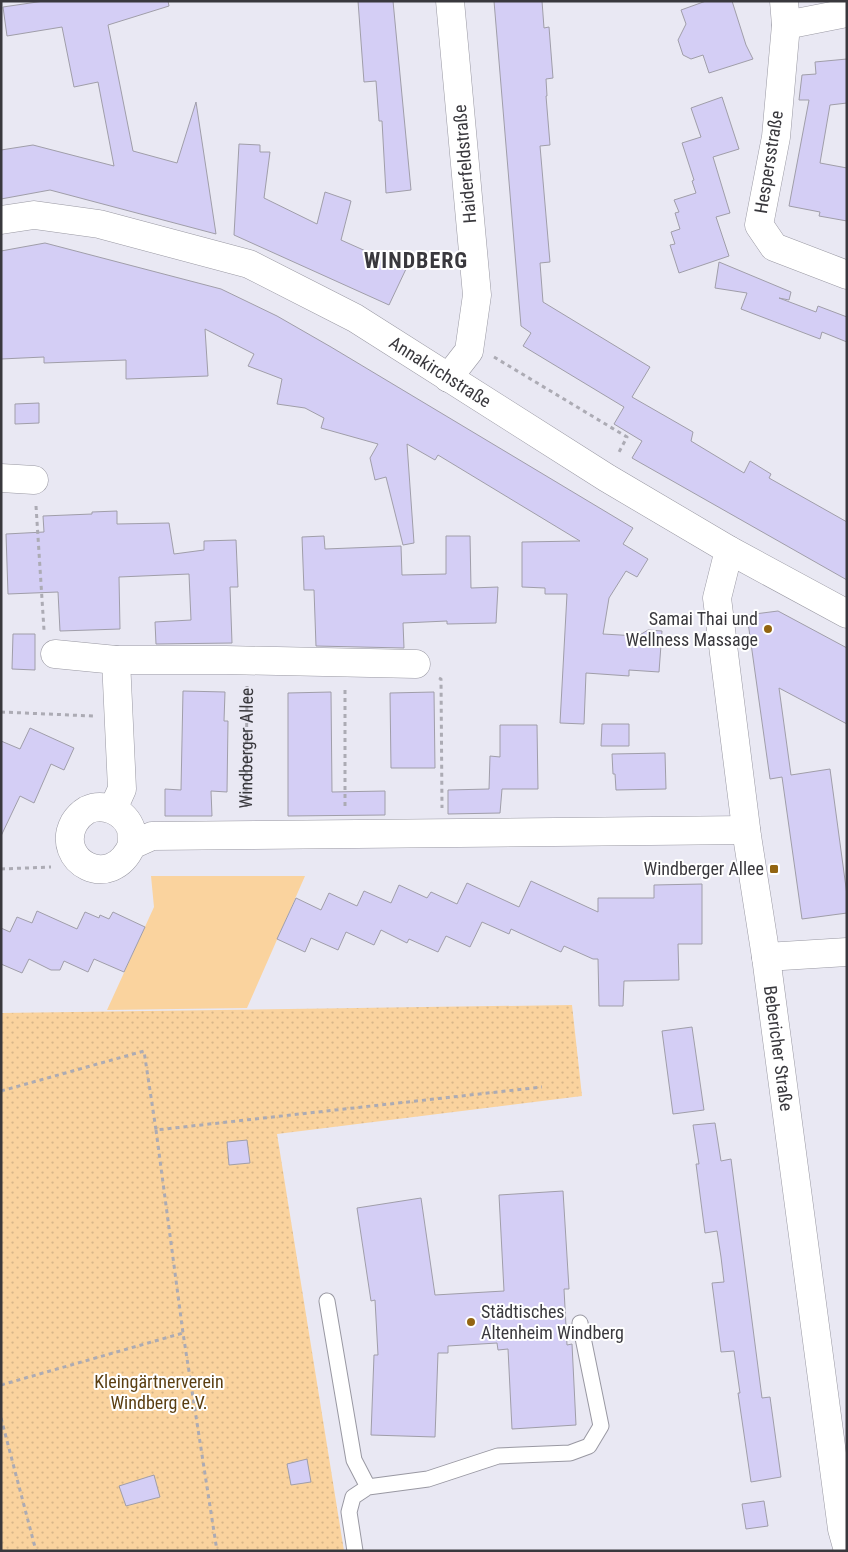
<svg xmlns="http://www.w3.org/2000/svg" width="848" height="1552" viewBox="0 0 848 1552" font-family="'Roboto Condensed',sans-serif">
<defs>
<pattern id="park-dots" width="8" height="8" patternUnits="userSpaceOnUse" patternTransform="scale(1.25)"><rect width="8" height="8" fill="#fad39e"/><path d="M2 2h.1M6 6h.1" fill="none" stroke="#d7b689" stroke-width="1.8" stroke-linecap="round"/></pattern>
</defs>
<rect width="100%" height="100%" fill="#e9e8f3"/>
<path fill="#fad39e" d="M 151,876 L 305,876 L 247,1008 L 107,1010 L 154,907 Z"/>
<path fill="url(#park-dots)" d="M 572,1005 L 582,1096 L 277,1134 L 344,1551 L 1,1551 L 1,1013 Z"/>
<path fill="#d4cef5" stroke="#a09ea9" d="M 44,1 L 168,1 L 169,6 L 108,25 L 133,151 L 177,163 L 196,102 L 216,234 L 50,190 L 1,199 L 1,150 L 33,145 L 114,166 L 98,82 L 74,87 L 62,27 L 7,36 L 3,7 Z
M 358,1 L 393,1 L 411,190 L 386,193 L 382,121 L 379,121 L 376,81 L 364,82 Z
M 494,1 L 542,1 L 544,28 L 549,27 L 553,78 L 546,79 L 547,96 L 546,96 L 550,145 L 540,146 L 550,262 L 540,263 L 543,302 L 650,367 L 632,397 L 693,432 L 691,441 L 744,473 L 750,461 L 771,474 L 769,478 L 847,522 L 847,580 L 632,458 L 642,441 L 614,424 L 624,407 L 523,346 L 531,333 L 521,326 Z
M 706,1 L 732,1 L 746,45 L 753,59 L 709,73 L 703,55 L 691,59 L 683,55 L 678,40 L 686,24 L 681,10 Z
M 847,59 L 847,103 L 830,105 L 820,163 L 847,168 L 847,221 L 819,216 L 820,212 L 789,206 L 809,100 L 799,100 L 802,75 L 816,74 L 815,62 Z
M 722,97 L 739,149 L 713,157 L 730,213 L 716,217 L 729,256 L 679,273 L 670,245 L 675,244 L 671,232 L 680,229 L 675,213 L 679,212 L 674,200 L 696,193 L 692,181 L 694,180 L 682,143 L 701,137 L 691,108 Z
M 239,144 L 260,145 L 260,152 L 270,152 L 264,198 L 317,224 L 325,192 L 351,201 L 341,240 L 406,269 L 389,305 L 234,235 Z
M 45,243 L 221,289 L 277,316 L 331,347 L 633,528 L 623,544 L 648,559 L 637,577 L 626,571 L 609,598 L 603,634 L 638,636 L 648,630 L 662,631 L 659,672 L 629,670 L 629,676 L 586,673 L 584,724 L 560,723 L 567,594 L 545,594 L 545,588 L 522,587 L 522,542 L 580,541 L 438,455 L 435,460 L 407,444 L 414,543 L 403,545 L 386,477 L 375,480 L 370,458 L 378,444 L 321,428 L 324,418 L 305,408 L 277,404 L 282,379 L 248,366 L 254,354 L 205,329 L 208,376 L 126,379 L 126,360 L 44,363 L 44,357 L 1,359 L 1,251 Z
M 719,262 L 791,292 L 789,300 L 779,298 L 816,312 L 818,306 L 847,317 L 847,342 L 822,332 L 820,339 L 741,309 L 747,293 L 715,288 Z
M 39,403 L 39,423 L 15,424 L 15,404 Z
M 117,511 L 117,524 L 169,523 L 174,554 L 204,550 L 204,541 L 236,540 L 238,587 L 230,587 L 232,643 L 156,644 L 155,622 L 191,620 L 189,574 L 119,577 L 120,629 L 60,631 L 58,592 L 8,594 L 6,534 L 44,532 L 43,516 L 92,514 L 92,512 Z
M 324,536 L 325,549 L 401,546 L 402,575 L 446,574 L 446,536 L 470,536 L 471,588 L 498,587 L 496,623 L 447,624 L 447,621 L 403,623 L 404,648 L 316,646 L 314,590 L 304,590 L 302,537 Z
M 778,611 L 847,648 L 847,724 L 779,688 L 791,775 L 830,769 L 847,895 L 847,913 L 802,919 L 782,777 L 770,779 L 747,615 Z
M 13,634 L 35,634 L 35,670 L 12,669 Z
M 183,691 L 225,692 L 224,721 L 228,721 L 227,792 L 211,791 L 212,816 L 165,816 L 165,789 L 181,790 Z
M 331,692 L 332,792 L 385,791 L 385,815 L 288,816 L 288,693 Z
M 434,692 L 435,768 L 391,768 L 390,693 Z
M 602,724 L 629,724 L 629,746 L 601,746 Z
M 500,725 L 537,725 L 538,789 L 502,789 L 500,813 L 448,814 L 448,790 L 489,789 L 490,756 L 500,757 Z
M 30,728 L 74,748 L 64,770 L 51,764 L 34,803 L 20,796 L 1,836 L 1,741 L 20,749 Z
M 665,753 L 666,789 L 616,790 L 615,774 L 613,774 L 612,754 Z
M 531,881 L 598,912 L 598,898 L 654,898 L 654,885 L 702,884 L 702,944 L 678,944 L 679,980 L 624,981 L 623,1006 L 599,1006 L 598,959 L 593,959 L 564,946 L 561,952 L 511,929 L 509,934 L 482,922 L 470,947 L 446,936 L 438,952 L 409,939 L 407,943 L 381,930 L 374,945 L 346,932 L 338,950 L 311,938 L 305,952 L 277,939 L 296,898 L 321,910 L 329,893 L 357,906 L 364,891 L 391,903 L 399,885 L 427,898 L 431,892 L 457,904 L 467,883 L 519,907 Z
M 37,911 L 77,929 L 85,912 L 99,918 L 100,915 L 109,919 L 113,912 L 145,927 L 124,972 L 94,959 L 88,972 L 64,961 L 60,970 L 51,970 L 29,959 L 22,973 L 1,964 L 1,928 L 10,932 L 17,917 L 32,923 Z
M 692,1027 L 704,1110 L 673,1114 L 662,1031 Z
M 715,1123 L 721,1161 L 731,1159 L 762,1398 L 770,1397 L 781,1477 L 751,1482 L 738,1393 L 740,1393 L 734,1351 L 721,1352 L 712,1283 L 724,1282 L 721,1257 L 717,1231 L 705,1233 L 696,1164 L 699,1164 L 693,1125 Z
M 247,1140 L 250,1163 L 229,1165 L 227,1142 Z
M 563,1191 L 569,1289 L 564,1289 L 567,1345 L 572,1344 L 576,1425 L 512,1429 L 508,1349 L 498,1350 L 497,1343 L 448,1346 L 448,1353 L 438,1353 L 435,1437 L 371,1435 L 374,1355 L 378,1355 L 375,1300 L 371,1301 L 357,1208 L 421,1198 L 435,1295 L 504,1291 L 499,1195 Z
M 307,1459 L 311,1482 L 291,1485 L 287,1464 Z
M 154,1475 L 160,1497 L 126,1506 L 119,1486 Z
M 764,1501 L 768,1526 L 746,1529 L 742,1504 Z"/>
<g fill="none" stroke-linecap="round" stroke-linejoin="round">
<defs>
<path id="lane" d="M 327,1301 L 354,1460 L 368,1487
M 355,1551 L 349,1512 L 353,1497 L 368,1487 L 428,1479 L 498,1456 L 570,1453 L 589,1446 L 601,1426 L 580,1323"/>
<g id="street">
<path d="M 784,1 L 786,25 L 776,137 L 759,225 L 774,247 L 847,275"/>
<path d="M 786,25 L 847,13"/>
<path d="M 448,378 L 469,351 L 477,295 L 450,1"/>
<path d="M 1,478 L 34,480"/>
<path id="s2" d="M 729,550 L 717,598 L 747,836 L 766,957 L 842,1529 L 847,1547"/>
<path d="M 55,654 L 116,660 L 226,660 L 416,664"/>
<path d="M 113,809 L 122,789 L 116,660"/>
<path d="M 132,845 C 131,840 132,834 131,829 C 125,812 104,802 87,810 C 82,813 77,818 74,823 C 54,861 111,893 132,845 L 152,836 L 746,830"/>
<path d="M 766,957 L 847,952"/>
</g>
<g id="secondary">
<path id="s3" d="M 1,220 L 34,215 L 99,224 L 249,264 L 355,318 L 607,478 L 729,550 L 847,614"/>
</g>
</defs>
<use href="#lane" stroke="#9998a2" stroke-width="17"/>
<use href="#street" stroke="#9998a2" stroke-width="29"/>
<use href="#secondary" stroke="#9998a2" stroke-width="29"/>
<g stroke="#acabb4" stroke-width="3" stroke-dasharray="4 4" stroke-linecap="butt">
<path d="M 494,357 L 627,437 L 618,454"/>
<path d="M 36,506 L 44,630"/>
<path d="M 439,678 L 441,679 L 442,808"/>
<path d="M 345,690 L 345,809"/>
<path d="M 1,712 L 93,716"/>
<path id="s1" d="M 246,807 L 247,686"/>
<path d="M 1,869 L 51,867"/>
<path d="M 1,1091 L 144,1051 L 156,1130 L 542,1087"/>
<path d="M 156,1130 L 183,1333 L 217,1551"/>
<path d="M 1,1385 L 183,1333"/>
<path d="M 1,1418 L 36,1551"/>
</g>
<use href="#lane" stroke="#fff" stroke-width="15"/>
<use href="#street" stroke="#fff" stroke-width="28"/>
<use href="#secondary" stroke="#fff" stroke-width="28"/>
</g>
<g fill="#936512" stroke="#fff" stroke-width="2">
<circle cx="768" cy="629" r="5"/>
<rect x="769" y="864" width="10" height="10" rx="2.5"/>
<circle cx="471" cy="1322" r="5"/>
</g>
<g text-anchor="middle" stroke-width="4" stroke-linejoin="round" paint-order="stroke">
<g font-size="18" fill="#39383d" stroke="#fff">
<text transform="translate(769 162) rotate(-81)" y="6">Hespersstraße</text>
<text transform="translate(465 164) rotate(-95)" y="6">Haiderfeldstraße</text>
<text dy="6" stroke="none"><textPath href="#s3" startOffset="474">Annakirchstraße</textPath></text>
<text dy="6" stroke="none"><textPath href="#s1" startOffset="59">Windberger Allee</textPath></text>
<text dy="6" stroke="none"><textPath href="#s2" startOffset="504">Bebericher Straße</textPath></text>
</g>
<g font-size="18" fill="#39383d" stroke="#fff" text-anchor="end">
<text x="758" y="625">Samai Thai und<tspan x="758" dy="21">Wellness Massage</tspan></text>
<text x="764" y="875">Windberger Allee</text>
<text x="481" y="1318" text-anchor="start">Städtisches<tspan x="481" dy="21">Altenheim Windberg</tspan></text>
</g>
<g font-size="18" fill="#5a3e11" stroke="#fff">
<text x="159" y="1388">Kleingärtnerverein<tspan x="159" dy="21">Windberg e.V.</tspan></text>
</g>
<g font-size="22" font-weight="bold" letter-spacing="1" fill="#39383d" stroke="#fff">
<text x="416" y="268">WINDBERG</text>
</g>
</g>
<rect width="848" height="1552" fill="none" stroke="#39383d" stroke-width="5"/>
</svg>
